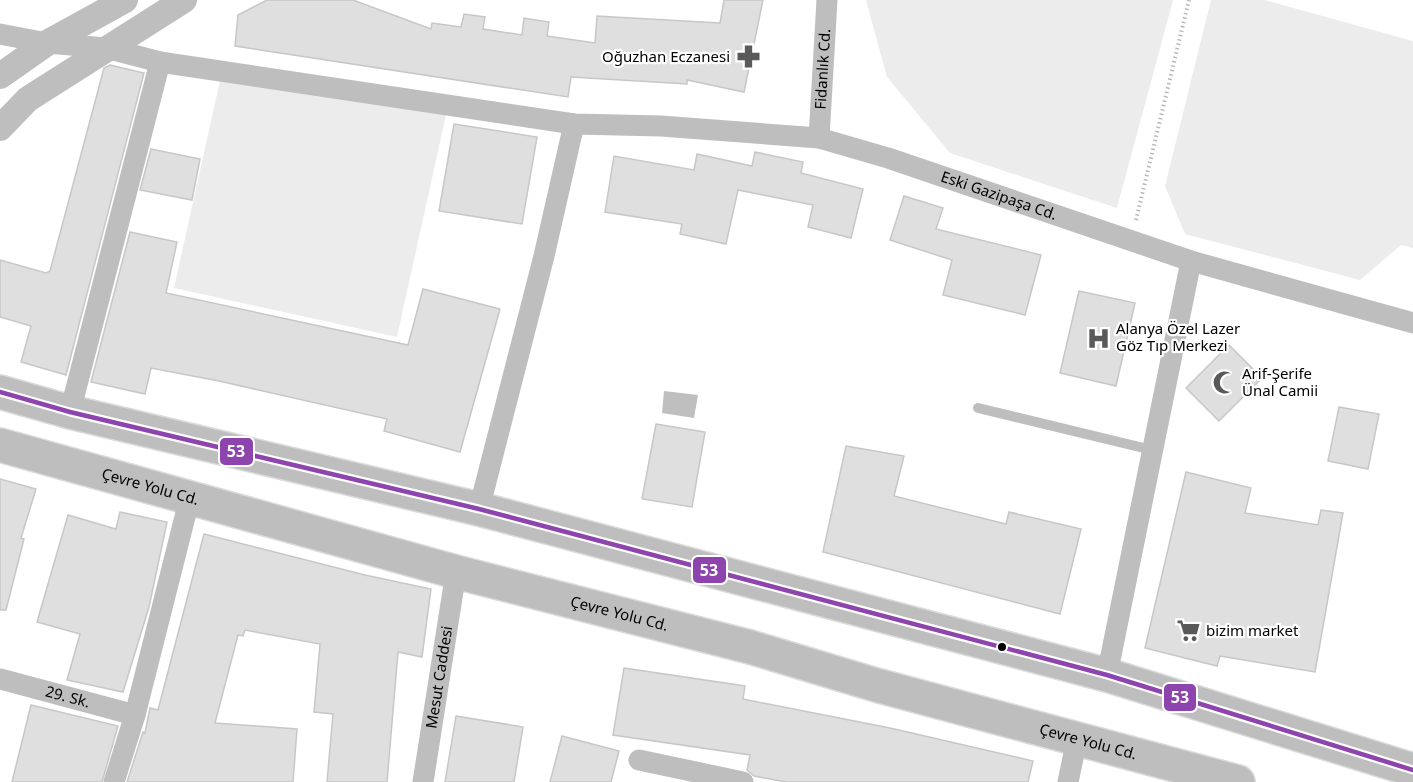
<svg xmlns="http://www.w3.org/2000/svg" width="1413" height="782" viewBox="0 0 1413 782" font-family="'Noto Sans',sans-serif">
<rect width="100%" height="100%" fill="#fff"/>
<path fill="#ececec" d="M 866,0 L 1173,0 L 1117,208 L 950,153 L 887,77 Z
M 1211,0 L 1265,0 L 1413,41 L 1413,248 L 1401,245 L 1360,280 L 1185,234 L 1165,186 Z
M 223,67 L 446,115 L 397,337 L 174,288 Z"/>
<path fill="#bfbfbf" d="M 664,391 L 698,395 L 694,418 L 662,413 Z"/>
<path fill="#dfdfdf" stroke="#c7c7c7" stroke-width="1.5" d="M 267,0 L 353,0 L 431,29 L 432,23 L 461,27 L 464,14 L 485,17 L 483,29 L 522,35 L 524,18 L 549,22 L 547,36 L 595,43 L 597,16 L 720,23 L 724,0 L 763,0 L 744,92 L 687,80 L 687,84 L 571,77 L 568,97 L 235,46 L 238,15 Z
M 110,65 L 144,73 L 66,375 L 21,362 L 31,326 L 0,317 L 0,260 L 46,273 L 50,271 L 104,68 Z
M 454,124 L 537,137 L 522,224 L 439,211 Z
M 151,149 L 200,159 L 192,200 L 140,190 Z
M 755,152 L 803,162 L 801,173 L 863,189 L 851,238 L 808,227 L 813,205 L 738,190 L 726,244 L 680,234 L 682,224 L 605,212 L 614,156 L 694,170 L 697,154 L 752,166 Z
M 904,196 L 943,208 L 936,229 L 1041,255 L 1025,315 L 943,295 L 952,260 L 890,240 Z
M 130,232 L 177,242 L 166,293 L 408,345 L 423,289 L 500,309 L 460,452 L 384,431 L 387,419 L 219,381 L 151,368 L 145,394 L 91,382 Z
M 1079,291 L 1135,303 L 1116,386 L 1060,373 Z
M 1229,345 L 1262,378 L 1219,421 L 1186,388 Z
M 1339,407 L 1379,414 L 1368,469 L 1328,461 Z
M 656,424 L 705,432 L 692,507 L 642,499 Z
M 846,446 L 904,456 L 894,496 L 1006,524 L 1009,512 L 1081,529 L 1060,614 L 823,552 Z
M 1186,472 L 1251,488 L 1245,513 L 1318,525 L 1321,510 L 1343,513 L 1315,672 L 1220,656 L 1217,666 L 1145,648 Z
M 0,479 L 36,489 L 21,538 L 24,539 L 6,610 L 0,610 Z
M 120,512 L 167,522 L 149,607 L 123,692 L 67,680 L 80,634 L 37,622 L 68,515 L 116,529 Z
M 204,534 L 365,575 L 431,589 L 422,657 L 398,652 L 387,782 L 327,782 L 333,714 L 314,712 L 320,644 L 245,630 L 243,636 L 238,635 L 215,723 L 297,729 L 293,782 L 127,782 L 143,732 L 145,733 L 150,708 L 158,710 Z
M 624,668 L 745,686 L 743,699 L 890,728 L 1033,761 L 1028,782 L 786,782 L 754,776 L 747,770 L 750,755 L 613,735 Z
M 31,705 L 118,726 L 102,782 L 12,782 Z
M 456,716 L 523,727 L 514,782 L 445,782 Z
M 562,736 L 619,751 L 611,782 L 550,782 Z"/>
<g fill="none" stroke-linecap="round" stroke-linejoin="round">
<defs>
<g id="trunk">
<path d="M 0,392 L 70,412 L 479,509 L 1107,675 L 1413,770"/>
<path id="s5" d="M 0,445 L 456,572 L 750,647 L 876,685 L 1238,782"/>
</g>
</defs>
<use href="#trunk" stroke="#dbdbdb" stroke-width="36"/>
<path stroke="#b9b9b9" stroke-width="4" stroke-dasharray="1.5 3" stroke-linecap="butt" d="M 1136,220 L 1189,0"/>
<path stroke="#bebebe" stroke-width="10" d="M 978,408 L 1152,450"/>
<g stroke="#bebebe" stroke-width="21">
<path id="s1" d="M 0,34 L 47,43 L 106,48 L 160,62 L 574,124 L 661,126 L 819,138 L 888,158 L 1191,261 L 1413,323"/>
<path id="s2" d="M 819,138 L 827,0"/>
<path d="M 70,412 L 160,62"/>
<path d="M 479,509 L 544,256 L 574,124"/>
<path d="M 1107,675 L 1191,261"/>
<path id="s3" d="M 0,679 L 135,715"/>
<path d="M 639,760 L 743,782"/>
<path d="M 114,782 L 135,715 L 190,497"/>
<path id="s4" d="M 423,782 L 456,572"/>
<path d="M 1068,782 L 1077,739"/>
</g>
<path stroke="#bebebe" stroke-width="26" d="M 0,76 L 47,43 L 125,0
M 0,128 L 28,99 L 184,0"/>
<use href="#trunk" stroke="#bebebe" stroke-width="33"/>
<defs>
<path id="bus-1" d="M 0,392 L 70,412 L 479,509 L 1107,675 L 1413,770"/>
</defs>
<use href="#bus-1" stroke="#fff" stroke-width="9"/>
<use href="#bus-1" stroke="#8e44ad" stroke-width="4.5"/>
</g>
<defs>
<symbol id="pharmacy-bare" viewBox="-9 -9 18 18"><path d="M-2-6h4v4h4v4h-4v4h-4v-4h-4v-4h4Z" fill="#595959" stroke="#fff" stroke-width="2.5" paint-order="stroke"/></symbol>
<symbol id="hospital-bare" viewBox="-9 -9 18 18"><path d="M-5-5h3v3.5h4V-5h3V5h-3V1.5h-4V5h-3Z" fill="#595959" stroke="#fff" stroke-width="2.5" paint-order="stroke"/></symbol>
<symbol id="mosque-bare" viewBox="-9 -9 18 18"><path d="M3.5-4.9A6 6 0 1 0 3.5 4.9A5 5 0 1 1 3.5-4.9Z" fill="#595959" stroke="#fff" stroke-width="2.5" paint-order="stroke"/></symbol>
<symbol id="supermarket-bare" viewBox="-9 -9 18 18"><path d="M-6-5.5h2.5l.6 2H6L4.5 2H-2.5L-4.4-4H-6ZM-1.5 3.2a1.3 1.3 0 1 0 .1 0ZM3 3.2a1.3 1.3 0 1 0 .1 0Z" fill="#595959" stroke="#fff" stroke-width="2.5" paint-order="stroke"/></symbol>
</defs>
<g fill-rule="evenodd">
<use href="#pharmacy-bare" x="732" y="40" width="33" height="33"/>
<use href="#hospital-bare" x="1082" y="322" width="33" height="33"/>
<use href="#mosque-bare" x="1208" y="366" width="33" height="33"/>
<use href="#supermarket-bare" x="1172" y="614" width="33" height="33"/>
</g>
<circle fill="#000" stroke="#fff" stroke-width="2" cx="1002" cy="647" r="5"/>
<g text-anchor="middle" stroke-width="4.5" stroke-linejoin="round" paint-order="stroke">
<g font-size="15" fill="#000" stroke="#fff" text-anchor="start">
<text x="730" y="62" text-anchor="end">Oğuzhan Eczanesi</text>
<text x="1116" y="334">Alanya Özel Lazer<tspan x="1116" dy="17">Göz Tıp Merkezi</tspan></text>
<text x="1242" y="379">Arif-Şerife<tspan x="1242" dy="17">Ünal Camii</tspan></text>
<text x="1206" y="636">bizim market</text>
</g>
<g font-size="15" fill="#000" stroke="#fff">
<text dy="5" stroke="none"><textPath href="#s2" startOffset="69">Fidanlık Cd.</textPath></text>
<text dy="5" stroke="none"><textPath href="#s1" startOffset="1016">Eski Gazipaşa Cd.</textPath></text>
<text dy="5" stroke="none"><textPath href="#s5" startOffset="156">Çevre Yolu Cd.</textPath></text>
<text dy="5" stroke="none"><textPath href="#s5" startOffset="642">Çevre Yolu Cd.</textPath></text>
<text dy="5" stroke="none"><textPath href="#s4" startOffset="106">Mesut Caddesi</textPath></text>
<text dy="5" stroke="none"><textPath href="#s3" startOffset="70">29. Sk.</textPath></text>
<text dy="5" stroke="none"><textPath href="#s5" startOffset="1128">Çevre Yolu Cd.</textPath></text>
</g>
</g>
<g stroke="#fff" stroke-width="2">
<rect x="219" y="437" width="35" height="29" rx="6" fill="#8e44ad"/>
<rect x="692" y="556" width="35" height="28" rx="6" fill="#8e44ad"/>
<rect x="1163" y="683" width="34" height="29" rx="6" fill="#8e44ad"/>
</g>
<g font-size="16" text-anchor="middle" font-weight="bold" fill="#fff">
<text x="236" y="457">53</text>
<text x="709" y="576">53</text>
<text x="1180" y="703">53</text>
</g>
</svg>
